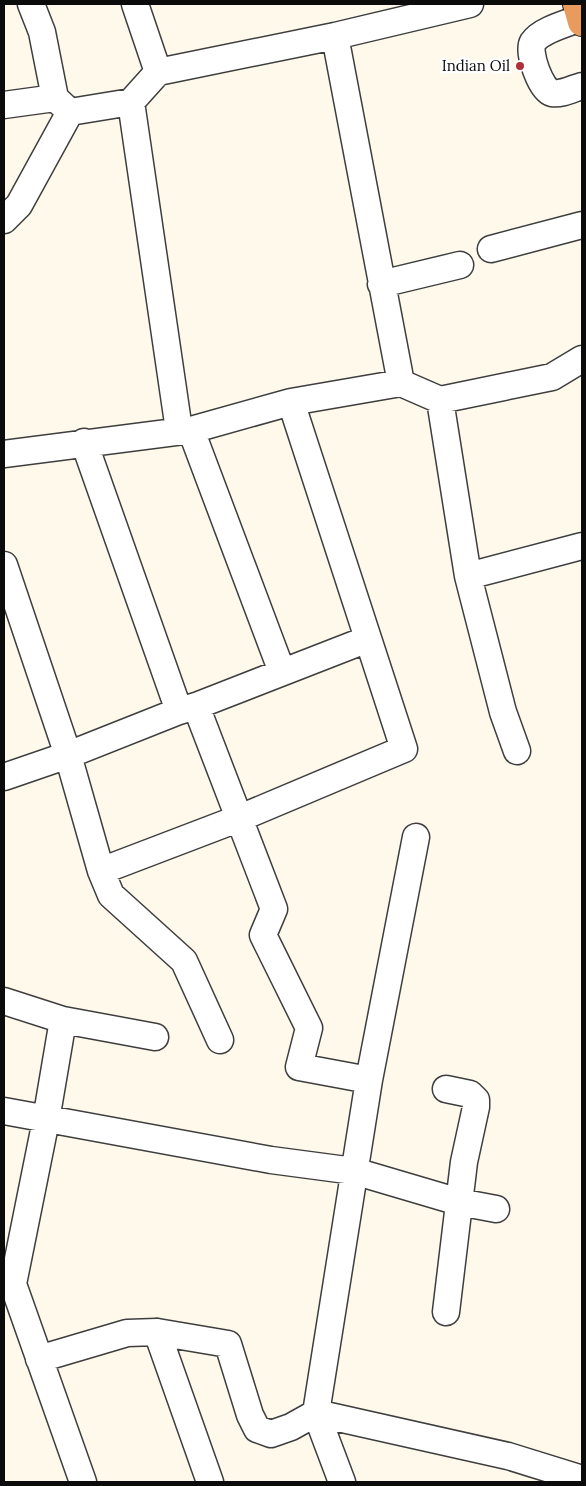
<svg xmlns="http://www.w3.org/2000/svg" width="586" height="1486" viewBox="0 0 586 1486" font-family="Lora,serif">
<rect width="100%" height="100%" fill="#fef9eb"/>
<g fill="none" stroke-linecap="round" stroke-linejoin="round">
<defs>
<path id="minor" d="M 31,4 L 42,32 L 55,98 L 70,112
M 135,4 L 158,72
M 581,18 C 568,23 541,30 533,42 C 527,52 541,90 552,93 C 561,95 574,88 582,86
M 335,36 L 401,383
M 131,102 L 179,430
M 4,105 L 55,98
M 4,220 L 19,205 L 70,112 L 131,102 L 158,72 L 335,36 L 470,4
M 491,249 L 582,225
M 381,284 L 460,265
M 440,400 L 468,576
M 191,430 L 282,672
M 84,442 L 179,711
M 4,454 L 191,430 L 291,402 L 401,383 L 440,400 L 552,377 L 582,359
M 4,565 L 68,755 L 101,871 L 111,895 L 184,961 L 220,1040
M 196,706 L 274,909 L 263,935 L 309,1028 L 299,1067 L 369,1080
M 517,751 L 503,712 L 468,576 L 582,546
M 4,777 L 68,755 L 179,711 L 196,706 L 368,639
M 101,871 L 240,818 L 404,749 L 291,402
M 4,1001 L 63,1020 L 155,1037
M 4,1111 L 271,1160 L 354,1171 L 459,1202 L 496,1209
M 4,1281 L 13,1284 L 83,1482
M 13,1284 L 46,1120 L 63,1020
M 446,1312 L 464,1162 L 476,1107 L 476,1100 L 470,1094 L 446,1089
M 157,1332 L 210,1482
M 39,1359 L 127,1333 L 157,1332 L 228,1344 L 250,1415 L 257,1429 L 271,1434 L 291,1427 L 316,1413 L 508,1456 L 582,1479
M 342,1482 L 316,1413 L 369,1080 L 416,837"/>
<path id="highway" d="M 577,4 L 582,22"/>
</defs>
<use href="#minor" stroke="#3e3e3e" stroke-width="29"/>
<use href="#highway" stroke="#1c1c1c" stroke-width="30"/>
<use href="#minor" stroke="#fff" stroke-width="26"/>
<use href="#highway" stroke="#e99a5d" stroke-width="28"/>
</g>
<circle fill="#b02e38" stroke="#fff" stroke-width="2" cx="520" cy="66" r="5"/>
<g text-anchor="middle" stroke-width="5" stroke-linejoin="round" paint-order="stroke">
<g font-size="15" fill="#0b0b0b" stroke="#fff" text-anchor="end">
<text x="510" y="71">Indian Oil</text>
</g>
</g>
<rect width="586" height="1486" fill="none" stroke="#0b0b0b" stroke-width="10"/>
</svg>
